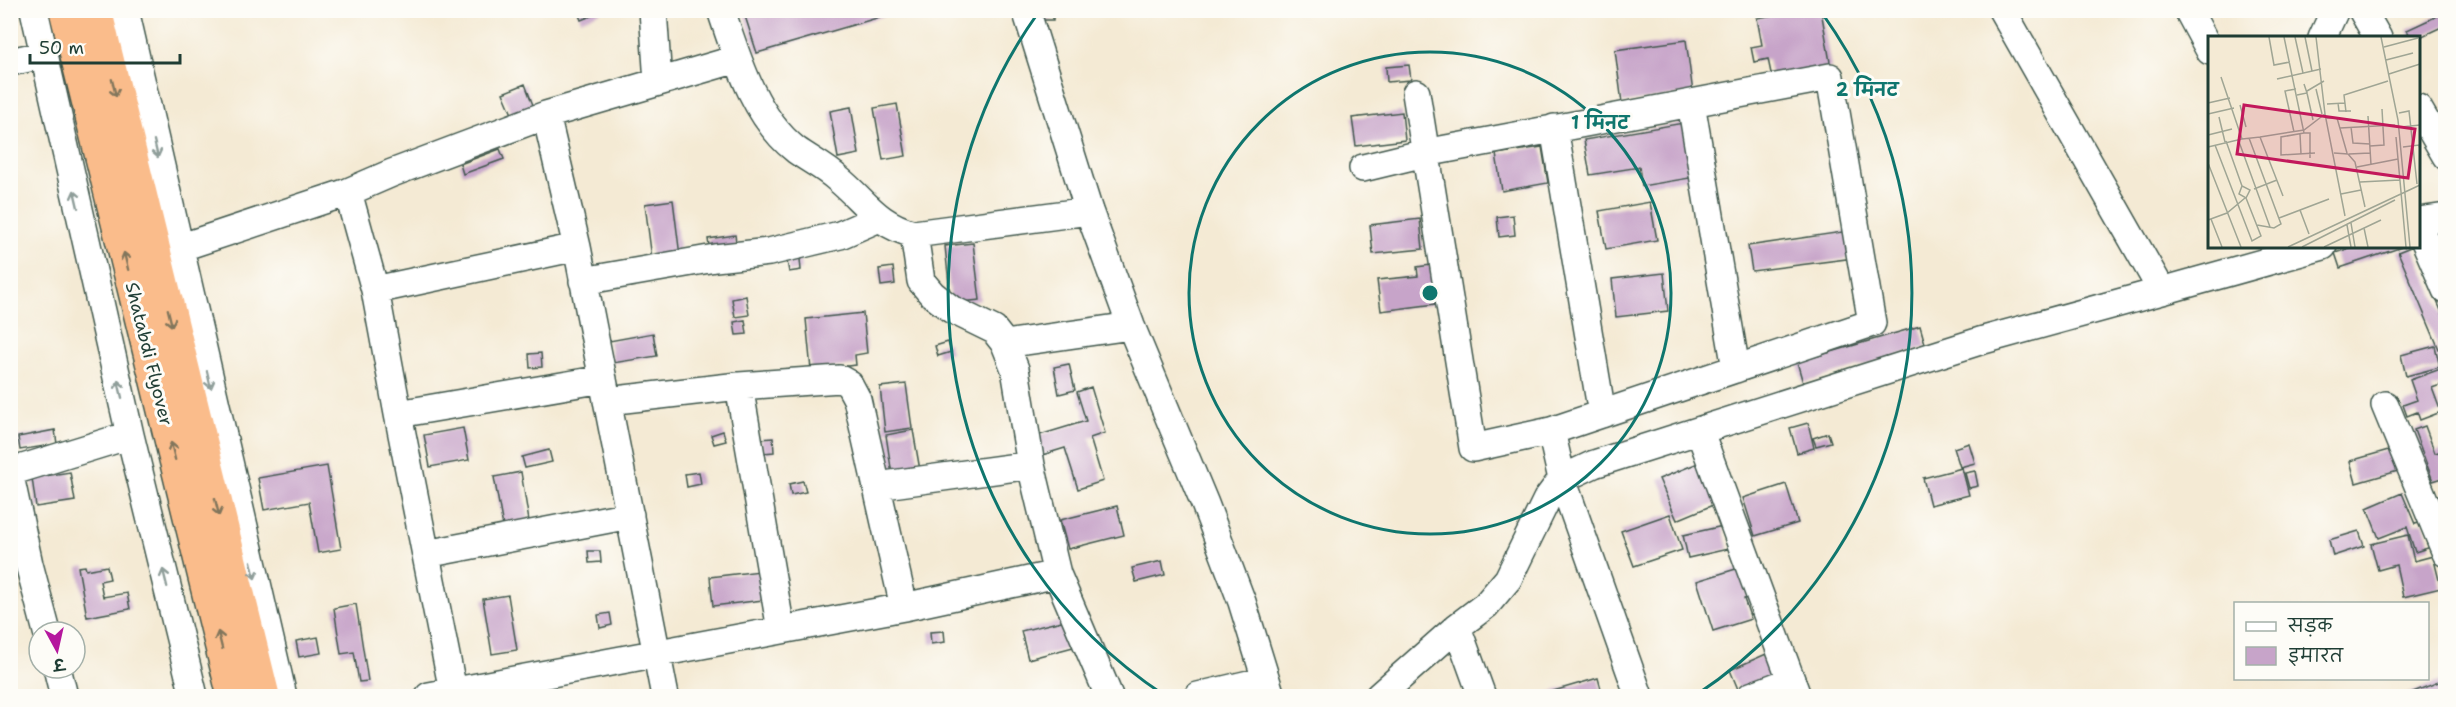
<svg xmlns="http://www.w3.org/2000/svg" width="2456" height="707" viewBox="0 0 2456 707" font-family="'Shantell Sans','Playpen Sans Deva',sans-serif">
<rect width="100%" height="100%" fill="#fdfcf7"/>
<filter id="ink" filterUnits="userSpaceOnUse"><feTurbulence type="fractalNoise" baseFrequency=".0167" numOctaves="2"/><feDisplacementMap in="SourceGraphic" scale="12" xChannelSelector="R" yChannelSelector="G"/><feConvolveMatrix kernelMatrix="1 2 1 2 8 2 1 2 1" color-interpolation-filters="sRGB"/></filter>
<filter id="wash" filterUnits="userSpaceOnUse"><feTurbulence type="fractalNoise" baseFrequency=".008" numOctaves="4" result="noise"/><feDisplacementMap in="SourceGraphic" scale="24" xChannelSelector="R" yChannelSelector="G"/><feGaussianBlur stdDeviation="1.35" result="paint"/><feColorMatrix in="noise" values="0 0 0 0 0 0 0 0 0 0 0 0 0 0 0 0 0 1.4 0 .05"/><feComposite in="paint" operator="in"/></filter>
<g filter="url(#wash)">
<rect width="100%" height="100%" fill="#f4ead4"/>
<g id="blocks">
<path fill="#c7a4c9" d="M 577,10 L 600,10 L 601,12 L 581,20 Z
M 743,10 L 901,10 L 901,11 L 757,53 Z
M 1038,10 L 1053,10 L 1053,20 L 1038,20 Z
M 1803,10 L 1821,10 L 1831,68 L 1772,78 L 1768,59 L 1754,62 L 1751,47 L 1762,45 L 1757,18 Z
M 2446,12 L 2446,25 L 2418,38 L 2411,38 L 2407,30 Z
M 1686,40 L 1693,93 L 1622,103 L 1615,50 Z
M 1409,65 L 1411,80 L 1387,82 L 1386,67 Z
M 525,84 L 533,105 L 512,114 L 503,93 Z
M 897,104 L 906,156 L 883,160 L 874,108 Z
M 851,107 L 859,154 L 838,158 L 830,111 Z
M 1402,112 L 1405,140 L 1356,146 L 1352,118 Z
M 1689,122 L 1696,177 L 1642,186 L 1639,167 L 1590,175 L 1584,140 Z
M 1542,147 L 1548,183 L 1502,191 L 1496,154 Z
M 500,149 L 504,159 L 463,174 L 460,164 Z
M 673,200 L 680,256 L 652,259 L 645,204 Z
M 1650,202 L 1657,240 L 1606,249 L 1599,211 Z
M 1513,215 L 1515,235 L 1499,237 L 1497,217 Z
M 1420,219 L 1423,249 L 1373,254 L 1370,225 Z
M 1849,231 L 1854,258 L 1752,271 L 1748,246 Z
M 735,235 L 737,249 L 710,253 L 708,239 Z
M 973,243 L 980,300 L 951,303 L 945,246 Z
M 2356,246 L 2405,246 L 2340,268 L 2335,253 Z
M 2413,246 L 2446,322 L 2446,346 L 2439,349 L 2398,252 Z
M 800,259 L 801,270 L 789,272 L 787,261 Z
M 1431,265 L 1435,304 L 1381,311 L 1377,280 L 1418,276 L 1417,267 Z
M 893,267 L 895,284 L 881,286 L 879,269 Z
M 1664,273 L 1668,311 L 1616,317 L 1612,279 Z
M 746,296 L 749,315 L 735,317 L 732,299 Z
M 863,313 L 867,353 L 855,355 L 856,365 L 811,370 L 806,319 Z
M 745,320 L 747,334 L 736,335 L 734,322 Z
M 1920,326 L 1926,347 L 1803,383 L 1797,362 Z
M 653,333 L 657,356 L 613,363 L 609,341 Z
M 948,342 L 951,352 L 938,356 L 935,346 Z
M 2435,346 L 2440,367 L 2406,376 L 2401,355 Z
M 541,353 L 542,367 L 530,368 L 529,354 Z
M 1069,364 L 1075,390 L 1059,394 L 1054,367 Z
M 2446,367 L 2446,383 L 2432,388 L 2441,412 L 2420,420 L 2417,412 L 2407,416 L 2403,405 L 2417,400 L 2410,380 Z
M 906,384 L 912,428 L 885,432 L 880,387 Z
M 1091,387 L 1105,433 L 1090,438 L 1103,481 L 1078,489 L 1065,448 L 1039,456 L 1033,437 L 1086,421 L 1077,392 Z
M 1808,423 L 1814,448 L 1797,453 L 1790,428 Z
M 2425,426 L 2435,453 L 2446,450 L 2446,477 L 2433,481 L 2414,430 Z
M 463,428 L 469,460 L 430,467 L 424,435 Z
M 55,430 L 57,444 L 20,450 L 18,437 Z
M 913,430 L 921,476 L 893,481 L 886,435 Z
M 723,431 L 726,441 L 714,444 L 711,435 Z
M 1828,433 L 1831,442 L 1816,446 L 1813,438 Z
M 773,438 L 774,452 L 763,453 L 761,439 Z
M 1969,443 L 1975,463 L 1960,467 L 1954,448 Z
M 2392,449 L 2398,471 L 2356,483 L 2350,461 Z
M 549,450 L 552,462 L 525,468 L 522,457 Z
M 1703,461 L 1720,502 L 1677,520 L 1659,479 Z
M 327,466 L 341,549 L 318,553 L 309,502 L 264,510 L 258,478 Z
M 1962,468 L 1969,495 L 1930,505 L 1923,478 Z
M 1975,471 L 1978,486 L 1969,488 L 1965,473 Z
M 70,472 L 75,501 L 36,507 L 32,478 Z
M 521,472 L 530,527 L 504,532 L 494,477 Z
M 699,472 L 701,484 L 687,487 L 685,474 Z
M 803,481 L 806,492 L 791,495 L 789,484 Z
M 1786,484 L 1798,523 L 1755,536 L 1743,498 Z
M 2402,493 L 2415,524 L 2423,522 L 2431,547 L 2415,552 L 2407,527 L 2379,538 L 2367,508 Z
M 1117,506 L 1124,535 L 1068,549 L 1060,520 Z
M 1670,514 L 1682,550 L 1634,566 L 1621,531 Z
M 1723,526 L 1728,549 L 1688,558 L 1683,535 Z
M 2359,531 L 2364,546 L 2333,556 L 2329,540 Z
M 2408,535 L 2414,561 L 2433,556 L 2441,588 L 2403,597 L 2396,565 L 2378,570 L 2371,544 Z
M 588,551 L 600,551 L 601,562 L 589,563 Z
M 1162,561 L 1165,575 L 1136,582 L 1132,568 Z
M 85,566 L 86,570 L 107,566 L 110,579 L 100,581 L 103,597 L 127,593 L 130,609 L 87,617 L 78,567 Z
M 1739,568 L 1748,598 L 1744,599 L 1751,619 L 1713,631 L 1697,581 Z
M 760,571 L 763,600 L 713,606 L 710,577 Z
M 508,595 L 517,650 L 492,654 L 483,599 Z
M 356,604 L 368,681 L 359,682 L 354,652 L 341,654 L 334,608 Z
M 610,613 L 612,625 L 600,628 L 598,615 Z
M 1070,619 L 1077,646 L 1028,659 L 1021,631 Z
M 944,631 L 945,642 L 931,644 L 930,632 Z
M 318,637 L 321,653 L 299,657 L 296,641 Z
M 1773,651 L 1784,675 L 1740,694 L 1730,670 Z
M 1598,678 L 1603,696 L 1551,696 L 1550,692 Z
M 2446,679 L 2446,696 L 2403,696 Z"/>
</g>
</g>
<g filter="url(#ink)">
<use href="#blocks" fill-opacity="0" stroke="#3f574c" stroke-width="1.5"/>
<g fill="none" stroke-linecap="round" stroke-linejoin="round">
<defs>
<path id="minor" d="M 34,10 L 130,435 L 194,696
M 125,10 L 283,696
M 653,10 L 658,82
M 721,10 C 737,58 754,117 796,150 C 810,160 825,167 838,179 C 866,202 876,224 914,234 L 1089,211
M 1026,10 L 1089,211 L 1131,326 L 1205,504 L 1242,602 L 1271,696
M 2002,10 L 2162,291 L 2323,246
M 2188,10 L 2210,51
M 2362,10 L 2378,38
M 2322,38 L 2335,10
M 10,62 L 42,55
M 1416,93 L 1473,448 L 1551,431 L 1562,479 L 1639,696
M 1691,103 L 1736,369
M 2418,108 L 2446,156
M 546,115 L 577,247 L 665,696
M 1554,128 L 1602,414
M 1363,168 L 1425,153 L 1830,77 L 1872,323 L 1551,431
M 348,192 L 375,290 L 398,414
M 2418,221 L 2446,217
M 2418,225 L 2446,290
M 914,234 L 921,281 L 932,294 L 951,309 L 994,330 L 1005,344 L 1015,369 L 1031,465 L 1057,574 L 1109,696
M 179,248 L 348,192 L 392,173 L 546,115 L 737,59
M 583,281 L 715,258 L 769,252 L 840,235 L 879,218
M 375,290 L 577,247
M 1005,344 L 1131,326
M 739,386 L 781,630
M 607,401 L 739,386 L 840,379 L 849,384 L 857,399 L 904,607
M 2385,405 L 2446,553
M 1700,432 L 1797,696
M 10,472 L 130,435
M 10,476 L 29,564 L 47,632
M 877,486 L 1031,465
M 426,554 L 630,515
M 1457,627 L 1482,696
M 57,668 L 64,696
M 429,696 L 904,607 L 1057,574
M 454,696 L 398,414 L 603,379
M 1198,696 L 1266,680
M 1379,696 L 1457,627 L 1486,605 L 1508,579 L 1547,499 L 1562,479 L 1594,464 L 1980,341 L 2162,291
M 1751,696 L 1791,681"/>
<path id="highway" d="M 66,10 L 234,696
M 95,10 L 263,696"/>
</defs>
<use href="#minor" stroke="#3f574c" stroke-width="30"/>
<use href="#highway" stroke="#3f574c" stroke-width="36"/>
<use href="#minor" stroke="#fff" stroke-width="27"/>
<use href="#highway" stroke="#fabc8b" stroke-width="33"/>
</g>
<defs><path id="oneway-shaft" d="M-6 0H5M1.5-3L5.5 0L1.5 3" fill="none" stroke-width="1.6" stroke-linecap="round" stroke-linejoin="round" transform="scale(1.5)"/></defs>
<g stroke="#82765b">
<use href="#oneway-shaft" transform="translate(114 88) rotate(76)"/>
<use href="#oneway-shaft" transform="translate(126 261) rotate(-104)"/>
<use href="#oneway-shaft" transform="translate(170 318) rotate(76)"/>
<use href="#oneway-shaft" transform="translate(173 451) rotate(-104)"/>
<use href="#oneway-shaft" transform="translate(217 507) rotate(76)"/>
<use href="#oneway-shaft" transform="translate(220 640) rotate(-104)"/>
</g>
<g stroke="#8f9e9a">
<use href="#oneway-shaft" transform="translate(156 149) rotate(77)"/>
<use href="#oneway-shaft" transform="translate(76 199) rotate(-103)"/>
<use href="#oneway-shaft" transform="translate(209 380) rotate(77)"/>
<use href="#oneway-shaft" transform="translate(120 389) rotate(-103)"/>
<use href="#oneway-shaft" transform="translate(253 570) rotate(77)"/>
<use href="#oneway-shaft" transform="translate(165 578) rotate(-104)"/>
</g>
</g>
<g fill="none" stroke="#0f766e" stroke-width="3">
<circle cx="1430" cy="293" r="241"/>
<path d="M1164 695A482 482 0 0 1 1038 13M1822 13A482 482 0 0 1 1696 695"/>
</g>
<g text-anchor="middle" stroke-width="6" stroke-linejoin="round" paint-order="stroke">
<g font-size="18" fill="#1f3d34" stroke="#fdfcf7">
<text transform="translate(149 354) rotate(76)" y="6">Shatabdi Flyover</text>
</g>
</g>
<g transform="translate(2208 36)">
<rect width="212" height="212" fill="#f4ead4"/>
<path fill="none" stroke="#9fa594" stroke-width="1.5" d="M 61,1 L 66,29 L 82,26M 76,1 L 96,97 L 102,97 L 102,122M 87,1 L 95,37M 97,1 L 104,35M 108,1 L 117,78M 173,1 L 190,84 L 202,211M 176,11 L 210,2M 178,24 L 205,17M 181,38 L 212,28M 69,43 L 113,33M 108,53 L 114,78M 99,55 L 116,45M 99,57 L 105,84M 89,59 L 99,57 L 96,48M 0,67 L 22,62M 130,67 L 131,75 L 143,75M 119,68 L 137,67M 32,69 L 38,91M 138,76 L 136,59 L 180,45M 191,77 L 201,75 L 209,148M 0,78 L 26,72M 160,80 L 163,129M 11,81 L 17,106M 118,82 L 129,82 L 139,117M 143,91 L 145,107 L 162,108M 193,91 L 212,89M 132,92 L 187,89M 86,96 L 77,55 L 88,53M 96,97 L 73,101 L 73,119 L 107,117M 92,98 L 93,118M 0,99 L 24,93M 52,101 L 96,94 L 117,78 L 137,180M 188,101 L 198,211M 41,102 L 73,188 L 66,192 L 49,189M 30,103 L 62,191M 34,103 L 52,101 L 75,160M 18,105 L 34,150 L 42,154 L 38,162 L 31,158 L 34,150M 7,109 L 44,205 L 53,200 L 38,162M 162,110 L 176,109 L 174,73M 0,111 L 34,103 L 13,41M 195,111 L 211,109 L 212,113M 126,117 L 140,118 L 147,126 L 157,171M 141,118 L 162,117M 0,127 L 33,211M 149,131 L 190,123M 152,146 L 192,144M 46,153 L 69,144M 133,158 L 153,154M 92,174 L 101,198M 71,182 L 121,163M 3,183 L 14,211M 0,184 L 19,177 L 37,162M 143,187 L 147,211M 139,189 L 143,211M 156,192 L 160,211M 80,211 L 212,149M 94,211 L 187,164M 116,211 L 173,184"/>
<path fill="#c2185b" fill-opacity="0.15" stroke="#c2185b" stroke-width="3" d="M 36,69 L 207,93 L 200,142 L 29,118 Z"/>
<rect width="212" height="212" fill="none" stroke="#1f3d34" stroke-width="3"/>
</g>
<circle cx="1430" cy="293" r="9" fill="#0f766e" stroke="#fdfcf7" stroke-width="3"/>
<g font-size="18" text-anchor="middle" font-weight="bold" fill="#0f766e" stroke="#fdfcf7" stroke-width="6" stroke-linejoin="round" paint-order="stroke">
<text x="1867" y="96">2 मिनट</text>
<text x="1600" y="129">1 मिनट</text>
</g>
<rect width="2456" height="707" fill="none" stroke="#fdfcf7" stroke-width="36"/>
<rect x="2234" y="602" width="195" height="78" fill="#fdfcf7" stroke="#a4b0a9" stroke-width="1.5"/>
<rect x="2246" y="622" width="30" height="9" fill="#ffffff" stroke="#a4b0a9" stroke-width="1.5"/>
<text x="2288" y="632" font-size="18" fill="#1f3d34">सड़क</text>
<rect x="2246" y="647" width="30" height="18" fill="#c7a4c9" stroke="#a4b0a9" stroke-width="1.5"/>
<text x="2288" y="662" font-size="18" fill="#1f3d34">इमारत</text>
<g transform="translate(57 650) rotate(172)"><circle r="28" fill="#fdfcf7" stroke="#a4b0a9" stroke-width="1.5"/>
<path d="M0-4.5L10 22L0 15L-10 22Z" fill="#b5179e"/>
<text y="-9" font-size="16" font-weight="bold" text-anchor="middle" fill="#1f3d34">उ</text>
</g>
<path d="M30 54v9h150v-9" fill="none" stroke="#1f3d34" stroke-width="3"/>
<text x="39" y="54" font-size="18" fill="#1f3d34" stroke="#fdfcf7" stroke-width="4.5" paint-order="stroke">50 m</text>
</svg>
